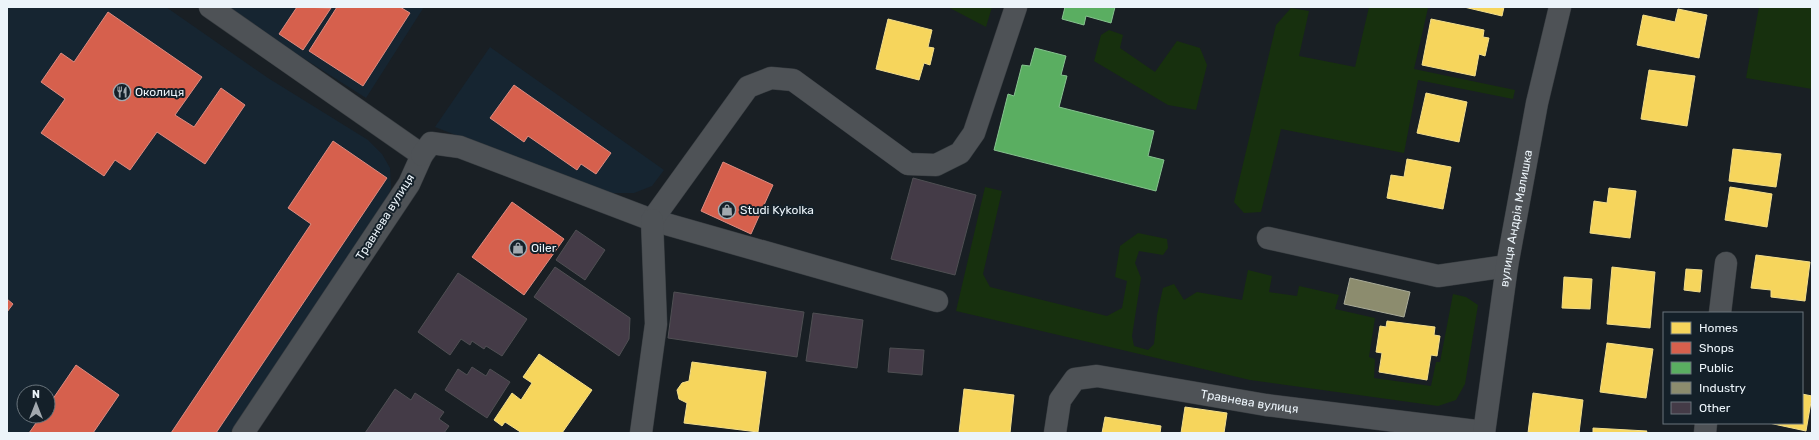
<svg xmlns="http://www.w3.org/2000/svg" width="1819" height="440" viewBox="0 0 1819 440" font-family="Rubik,sans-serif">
<rect width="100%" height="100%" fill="#191f24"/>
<path fill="#162531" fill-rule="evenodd" d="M 7,7 L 166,7 L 268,78 L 368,140 L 382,154 L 390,168 L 391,188 L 384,206 L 230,433 L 7,433 ZM 24,392 L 48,392 L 48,416 L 24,416 Z
M 227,7 L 424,7 L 366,98 L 242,19 Z
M 490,47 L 664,170 L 652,186 L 634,193 L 605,193 L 435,127 Z"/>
<path fill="#17300e" d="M 948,7 L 992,7 L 986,27 Z
M 1369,7 L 1428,8 L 1414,69 L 1515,90 L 1513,99 L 1418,80 L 1404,153 L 1281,129 L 1261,212 L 1244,213 L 1234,202 L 1276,25 L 1291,8 L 1309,11 L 1299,56 L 1355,67 Z
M 1759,7 L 1812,7 L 1812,89 L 1746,78 Z
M 1109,30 L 1123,35 L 1120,48 L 1155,72 L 1177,41 L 1200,48 L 1207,65 L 1196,110 L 1168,105 L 1094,61 L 1101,35 Z
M 985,187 L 1002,191 L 983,274 L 990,287 L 1107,316 L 1122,308 L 1127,281 L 1115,277 L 1120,246 L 1138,233 L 1167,239 L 1168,248 L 1163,255 L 1139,251 L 1135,263 L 1141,278 L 1132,336 L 1134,346 L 1148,350 L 1154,344 L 1157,315 L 1163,288 L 1174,284 L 1184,300 L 1197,292 L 1242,300 L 1248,270 L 1272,276 L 1269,292 L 1297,296 L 1299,286 L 1339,295 L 1335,309 L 1375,318 L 1369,357 L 1375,359 L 1374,378 L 1431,386 L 1436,362 L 1440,362 L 1453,294 L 1466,297 L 1478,305 L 1465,384 L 1456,400 L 1438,406 L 1250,380 L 956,311 Z"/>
<path fill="#f6d55c" stroke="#f3de8b" d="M 1464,7 L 1504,7 L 1502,16 Z
M 1678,9 L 1707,15 L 1699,58 L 1637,45 L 1643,15 L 1675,22 Z
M 888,19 L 932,30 L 928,47 L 934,48 L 930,65 L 924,63 L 919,80 L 876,69 Z
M 1431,19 L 1484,30 L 1483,37 L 1489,38 L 1485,56 L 1479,54 L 1475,76 L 1422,65 Z
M 1649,70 L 1695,76 L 1687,126 L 1641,119 Z
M 1426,93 L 1467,102 L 1459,142 L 1417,133 Z
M 1733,149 L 1781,154 L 1776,187 L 1729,181 Z
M 1407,159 L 1451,167 L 1443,209 L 1387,198 L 1391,175 L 1404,177 Z
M 1730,187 L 1772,194 L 1767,227 L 1725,220 Z
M 1609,188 L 1636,191 L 1630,238 L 1590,233 L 1594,201 L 1607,203 Z
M 1756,255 L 1810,262 L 1805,301 L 1771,297 L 1771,290 L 1751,288 Z
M 1612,267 L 1655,272 L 1650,328 L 1607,324 Z
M 1686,269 L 1702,270 L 1700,292 L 1684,290 Z
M 1564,277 L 1592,279 L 1590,309 L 1562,308 Z
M 1387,321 L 1435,327 L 1434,335 L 1440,336 L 1437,356 L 1431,355 L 1427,380 L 1379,372 L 1382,353 L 1376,352 L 1380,326 L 1386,327 Z
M 1607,343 L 1653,349 L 1646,398 L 1600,392 Z
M 539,354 L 592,390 L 562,433 L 522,433 L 505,422 L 502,426 L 494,420 L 512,393 L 521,400 L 532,383 L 523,377 Z
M 692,362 L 766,372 L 758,432 L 684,423 L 687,403 L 679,399 L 677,390 L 682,383 L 689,381 Z
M 964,389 L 1014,395 L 1010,433 L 959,433 Z
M 1533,393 L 1583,400 L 1579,433 L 1528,433 Z
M 1802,394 L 1812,396 L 1806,431 L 1769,423 L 1802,423 Z
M 1185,407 L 1227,413 L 1224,433 L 1181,433 Z
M 1105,417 L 1161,426 L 1160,433 L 1102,433 Z
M 1593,428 L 1647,431 L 1646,433 L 1593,433 Z"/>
<path fill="#d6604d" stroke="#dd8c81" d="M 297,7 L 331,8 L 303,50 L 279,34 Z
M 337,7 L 400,7 L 410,13 L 363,86 L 309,51 Z
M 108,12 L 202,77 L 175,115 L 194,127 L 221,88 L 245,105 L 205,164 L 157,132 L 130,170 L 115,160 L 104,176 L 41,133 L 65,99 L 41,82 L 61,53 L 74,62 Z
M 514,85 L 611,153 L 596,174 L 581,164 L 577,170 L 528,136 L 524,142 L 490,118 Z
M 333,141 L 387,178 L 216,433 L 171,433 L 311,224 L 288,208 Z
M 723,162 L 773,185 L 751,234 L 701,211 Z
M 512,202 L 564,239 L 524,295 L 472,257 Z
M 7,299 L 13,304 L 7,312 Z
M 76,365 L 119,395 L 93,433 L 29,433 L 41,416 L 48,416 L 48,406 Z"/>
<path fill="#5aae61" stroke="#86c38f" d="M 1115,7 L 1111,23 L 1086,16 L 1084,25 L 1062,19 L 1065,7 Z
M 1035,48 L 1066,56 L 1061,75 L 1067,76 L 1059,107 L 1154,131 L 1148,156 L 1164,160 L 1156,191 L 994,150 L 1008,94 L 1014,96 L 1022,65 L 1030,66 Z"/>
<path fill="#8c8c6e" stroke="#a9ab98" d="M 1350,278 L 1410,292 L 1404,317 L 1344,304 Z"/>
<path fill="#443b47" stroke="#4f4f53" d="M 913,178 L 976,195 L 955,275 L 891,259 Z
M 576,230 L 605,250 L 585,280 L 556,260 Z
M 555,267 L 630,318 L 629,339 L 619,356 L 534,297 Z
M 458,273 L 527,319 L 502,356 L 486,346 L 484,349 L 472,341 L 470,345 L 461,339 L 450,355 L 418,332 Z
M 674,292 L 804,312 L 797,357 L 668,338 Z
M 813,313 L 863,320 L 857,368 L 806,361 Z
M 890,348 L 924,350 L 922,375 L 888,372 Z
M 472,367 L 486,376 L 490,369 L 510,382 L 487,418 L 445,390 L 458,369 L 467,375 Z
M 395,389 L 411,400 L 415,393 L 444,412 L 439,419 L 449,426 L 444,433 L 365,433 Z"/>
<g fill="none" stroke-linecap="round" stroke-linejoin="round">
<defs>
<g id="minor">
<path d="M 210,7 L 422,155 L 409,184 L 243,433"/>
<path d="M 422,155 L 431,143 L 460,147 L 652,220 L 937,301"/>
<path d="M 652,220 L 748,87 L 771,78 L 793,80 L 908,164 L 936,165 L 960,153 L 974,133 L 1016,7"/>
<path d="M 1268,238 L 1438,276 L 1507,266"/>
<path d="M 1720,313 L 1726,263"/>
<path d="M 641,433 L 656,324 L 652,220"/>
<path id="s1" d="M 1055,433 L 1060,400 L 1075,379 L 1097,376 L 1266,405 L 1484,432"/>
<path id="s2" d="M 1484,433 L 1507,266 L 1537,103 L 1560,7"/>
<path d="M 1705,433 L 1706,423"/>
</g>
</defs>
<use href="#minor" stroke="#373c40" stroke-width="23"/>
<use href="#minor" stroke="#4e5256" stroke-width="22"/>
</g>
<defs>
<symbol id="restaurant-ring" viewBox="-11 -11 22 22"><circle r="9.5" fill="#142029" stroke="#a2a9af" stroke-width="1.5"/><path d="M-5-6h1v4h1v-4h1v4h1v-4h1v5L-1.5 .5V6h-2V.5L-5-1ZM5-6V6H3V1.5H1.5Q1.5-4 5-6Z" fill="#a2a9af"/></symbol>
<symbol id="shop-ring" viewBox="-11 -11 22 22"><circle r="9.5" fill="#142029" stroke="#a2a9af" stroke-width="1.5"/><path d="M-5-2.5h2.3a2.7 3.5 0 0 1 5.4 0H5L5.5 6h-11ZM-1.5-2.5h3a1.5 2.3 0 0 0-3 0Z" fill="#a2a9af"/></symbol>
</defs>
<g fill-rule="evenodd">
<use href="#restaurant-ring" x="112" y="82" width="20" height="20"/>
<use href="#shop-ring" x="717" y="200" width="20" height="20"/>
<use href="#shop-ring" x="508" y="238" width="20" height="20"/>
</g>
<g text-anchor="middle" stroke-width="4" stroke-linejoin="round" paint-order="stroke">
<g font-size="12" fill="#ecf4fa" stroke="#142029" text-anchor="start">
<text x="135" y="96">Околиця</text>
<text x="740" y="214">Studi Kykolka</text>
<text x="531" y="252">Oiler</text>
</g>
<g font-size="12" fill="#ecf4fa" stroke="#142029">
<text transform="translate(385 217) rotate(-58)" y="4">Травнева вулиця</text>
<text dy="4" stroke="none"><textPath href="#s2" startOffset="217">вулиця Андрія Малишка</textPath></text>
<text dy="4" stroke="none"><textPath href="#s1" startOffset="236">Травнева вулиця</textPath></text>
</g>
</g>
<rect width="1819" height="440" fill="none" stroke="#ecf4fa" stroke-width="16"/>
<rect x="1663" y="312" width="140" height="112" fill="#142029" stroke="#6a757d"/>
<rect x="1671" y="322" width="20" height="12" fill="#f6d55c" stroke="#6a757d"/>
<text x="1699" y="332" font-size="12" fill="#ecf4fa">Homes</text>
<rect x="1671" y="342" width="20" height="12" fill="#d6604d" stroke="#6a757d"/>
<text x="1699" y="352" font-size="12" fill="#ecf4fa">Shops</text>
<rect x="1671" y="362" width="20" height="12" fill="#5aae61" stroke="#6a757d"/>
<text x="1699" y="372" font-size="12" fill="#ecf4fa">Public</text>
<rect x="1671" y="382" width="20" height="12" fill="#8c8c6e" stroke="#6a757d"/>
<text x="1699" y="392" font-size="12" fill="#ecf4fa">Industry</text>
<rect x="1671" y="402" width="20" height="12" fill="#443b47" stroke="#6a757d"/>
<text x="1699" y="412" font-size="12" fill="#ecf4fa">Other</text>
<g transform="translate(36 404)"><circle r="19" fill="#142029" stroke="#6a757d"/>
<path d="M0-3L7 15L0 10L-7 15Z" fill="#a2a9af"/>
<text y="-6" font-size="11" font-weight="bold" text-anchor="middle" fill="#ecf4fa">N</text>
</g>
</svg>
